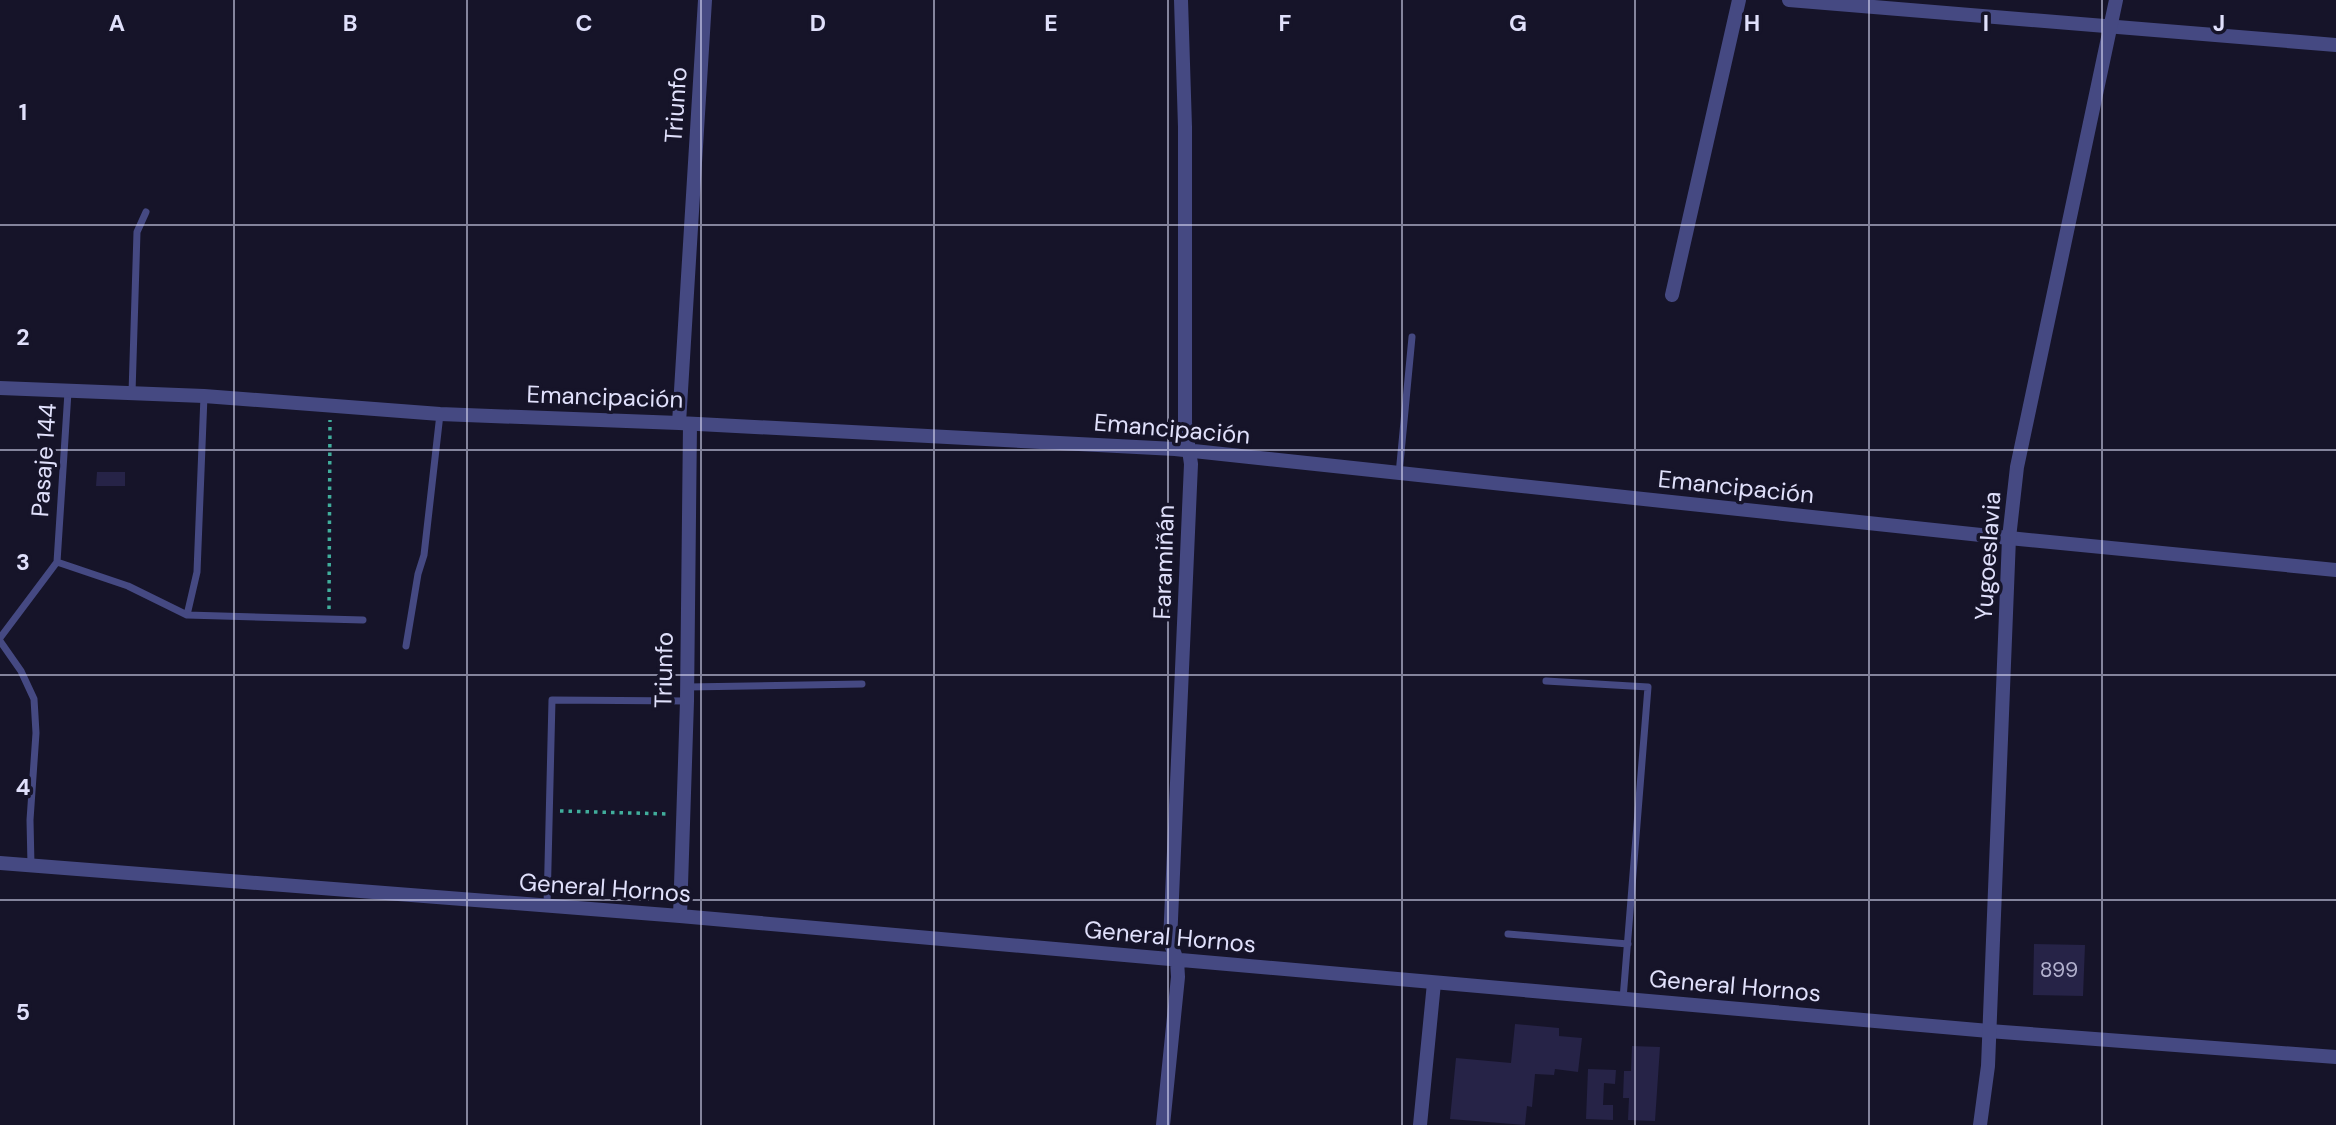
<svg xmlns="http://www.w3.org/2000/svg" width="2336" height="1125" viewBox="0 0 2336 1125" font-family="'DM Sans',sans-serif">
<rect width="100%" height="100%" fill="#161429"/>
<path fill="#262347" d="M 97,472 L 125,472 L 125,486 L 96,486 Z
M 2034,944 L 2085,945 L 2083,996 L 2033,995 Z
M 1515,1024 L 1559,1028 L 1559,1036 L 1582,1038 L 1578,1072 L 1555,1069 L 1554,1075 L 1535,1074 L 1532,1107 L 1527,1106 L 1525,1125 L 1450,1119 L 1456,1058 L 1511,1063 Z
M 1632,1046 L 1660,1047 L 1655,1121 L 1628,1120 L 1629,1098 L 1623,1098 L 1624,1071 L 1631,1071 Z
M 1588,1069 L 1616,1070 L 1615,1084 L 1604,1083 L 1603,1105 L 1613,1105 L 1613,1120 L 1586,1119 Z"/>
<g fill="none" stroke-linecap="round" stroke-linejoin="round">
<path stroke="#41ae9c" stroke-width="3.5" stroke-dasharray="3.5 5" stroke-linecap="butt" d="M 329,609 L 330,420
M 560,811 L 668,814"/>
<path stroke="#454982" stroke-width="7" d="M 132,393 L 137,232 L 146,212
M 1399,474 L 1412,337
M 57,562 L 128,586 L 187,615 L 363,620
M 187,615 L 197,572 L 204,396
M 0,638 L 57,562 L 68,392
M 0,641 L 21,671 L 34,699 L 36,733 L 30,820 L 31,865
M 406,646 L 418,574 L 424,555 L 440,414
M 1546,681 L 1648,687 L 1623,999
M 687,687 L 862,684
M 547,906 L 552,700 L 687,701
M 1508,934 L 1628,944"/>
<path stroke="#454982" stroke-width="14" d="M 1789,0 L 2336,45
M 1672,295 L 1739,0
M 0,388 L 204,396 L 440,414 L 679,423 L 1175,449 L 2009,538 L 2336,570
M 679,423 L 705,0
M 0,863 L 680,916 L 1989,1031 L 2336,1057
M 680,916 L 687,701 L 690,424
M 1163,1125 L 1178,977 L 1177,960 L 1170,942 L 1191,464 L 1185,423 L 1185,127 L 1181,0
M 1420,1125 L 1434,983"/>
<path stroke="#454982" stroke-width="14" d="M 1980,1125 L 1988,1066 L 2009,538 L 2017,467 L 2116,0"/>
</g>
<path fill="none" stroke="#e0e0fb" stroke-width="2" stroke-opacity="0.55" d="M 234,0 L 234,1125M 467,0 L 467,1125M 701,0 L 701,1125M 934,0 L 934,1125M 1168,0 L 1168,1125M 1402,0 L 1402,1125M 1635,0 L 1635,1125M 1869,0 L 1869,1125M 2102,0 L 2102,1125M 0,225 L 2336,225M 0,450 L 2336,450M 0,675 L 2336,675M 0,900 L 2336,900"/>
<g text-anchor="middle" stroke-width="7" stroke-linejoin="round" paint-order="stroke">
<g font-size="21" fill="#b2b1ce">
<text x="2059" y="977">899</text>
</g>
<g font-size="24" fill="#e0e0fb" stroke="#161429">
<text transform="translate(676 105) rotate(-86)" y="8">Triunfo</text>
<text transform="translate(605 397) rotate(2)" y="8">Emancipación</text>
<text transform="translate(1172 429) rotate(5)" y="8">Emancipación</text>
<text transform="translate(44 460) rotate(-86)" y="8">Pasaje 144</text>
<text transform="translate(1736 487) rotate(6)" y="8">Emancipación</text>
<text transform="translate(1988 556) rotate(-86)" y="8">Yugoeslavia</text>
<text transform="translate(1164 562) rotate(-88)" y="8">Faramiñán</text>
<text transform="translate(664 670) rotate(-89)" y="8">Triunfo</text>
<text transform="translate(605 888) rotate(4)" y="8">General Hornos</text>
<text transform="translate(1170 937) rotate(5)" y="8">General Hornos</text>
<text transform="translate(1735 986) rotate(5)" y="8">General Hornos</text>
</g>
</g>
<g font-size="23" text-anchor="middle" font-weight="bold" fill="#e0e0fb" stroke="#161429" stroke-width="7" stroke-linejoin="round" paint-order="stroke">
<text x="117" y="31">A</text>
<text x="350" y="31">B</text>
<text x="584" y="31">C</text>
<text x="818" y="31">D</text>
<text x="1051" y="31">E</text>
<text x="1285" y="31">F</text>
<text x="1518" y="31">G</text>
<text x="1752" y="31">H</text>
<text x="1986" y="31">I</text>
<text x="2219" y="31">J</text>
<text x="23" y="120">1</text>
<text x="23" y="345">2</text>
<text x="23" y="570">3</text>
<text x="23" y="795">4</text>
<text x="23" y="1020">5</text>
</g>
</svg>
